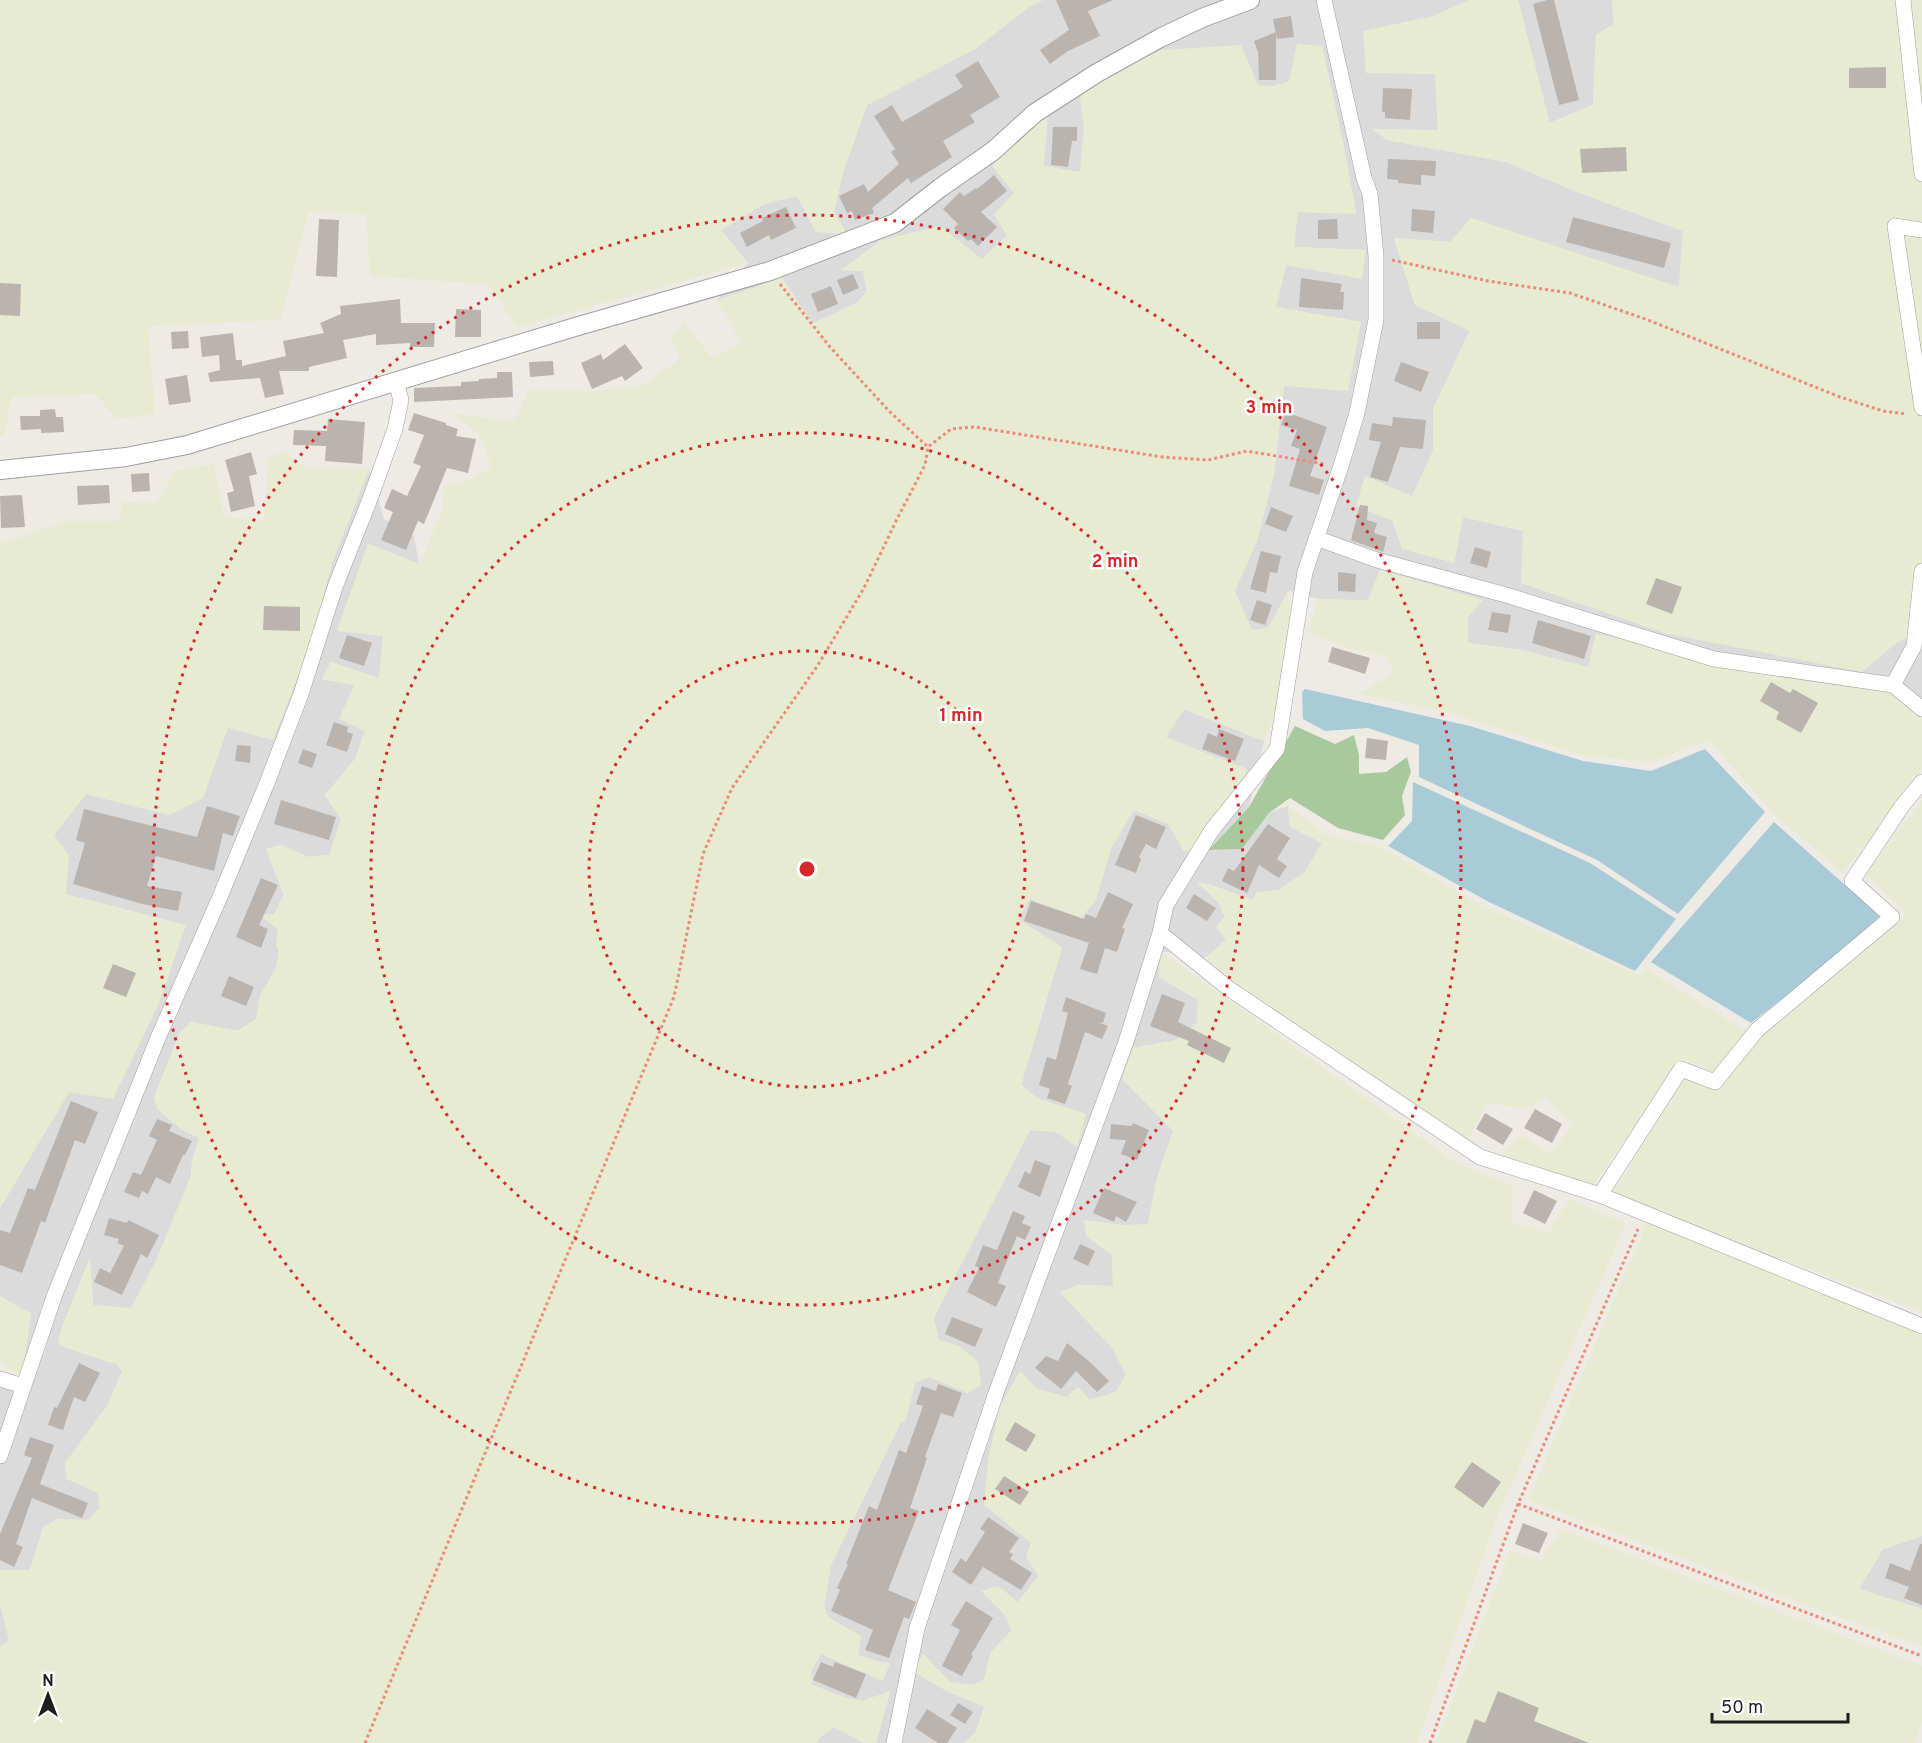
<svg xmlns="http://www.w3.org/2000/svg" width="1922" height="1743" viewBox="0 0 1922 1743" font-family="Overpass,sans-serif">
<rect width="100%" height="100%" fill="#eeebe5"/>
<path fill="#dcdbdb" d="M 1043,0 L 1469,0 L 1434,16 L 1364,31 L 1366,73 L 1435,73 L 1438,131 L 1373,129 L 1387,140 L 1506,162 L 1577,192 L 1683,231 L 1679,288 L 1471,218 L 1450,242 L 1394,238 L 1415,305 L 1470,330 L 1433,409 L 1433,451 L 1412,497 L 1356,506 L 1392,520 L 1454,562 L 1463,517 L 1523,531 L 1862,672 L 1896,643 L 1922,631 L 1922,715 L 1596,634 L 1588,668 L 1522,650 L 1468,643 L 1468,617 L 1482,600 L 1380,570 L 1368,601 L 1318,599 L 1289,591 L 1268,628 L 1252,630 L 1234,591 L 1257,541 L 1274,474 L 1284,386 L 1360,322 L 1276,307 L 1286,265 L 1362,278 L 1365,250 L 1294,247 L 1297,212 L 1356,213 L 1344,147 L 1322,46 L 1288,82 L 1273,86 L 1079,87 L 1084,129 L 1080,172 L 1043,166 L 1048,111 L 1015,193 L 1007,236 L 982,259 L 842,270 L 863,271 L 867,291 L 858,302 L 812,324 L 717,300 L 748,263 L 721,230 L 764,204 L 797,196 L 816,232 L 847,234 L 834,212 L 843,172 L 867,105 L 975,49 L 1030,6 Z
M 1518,0 L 1612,0 L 1614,24 L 1596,35 L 1593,105 L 1549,123 Z
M 369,469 L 384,519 L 414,536 L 419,564 L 368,544 L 338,631 L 383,636 L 379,678 L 331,662 L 322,679 L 354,685 L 365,731 L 355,759 L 325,795 L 341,819 L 329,855 L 309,857 L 281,845 L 266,849 L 284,895 L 274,915 L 259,914 L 278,929 L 276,944 L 279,952 L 276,968 L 260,996 L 256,1019 L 238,1031 L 191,1022 L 180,1033 L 154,1097 L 181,1129 L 199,1138 L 192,1161 L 191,1176 L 156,1261 L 131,1309 L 93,1305 L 90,1259 L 58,1343 L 64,1347 L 118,1365 L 122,1372 L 107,1406 L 65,1464 L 67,1479 L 98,1493 L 100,1508 L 88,1520 L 57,1519 L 44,1527 L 30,1570 L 0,1570 L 0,1388 L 22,1376 L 31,1314 L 0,1296 L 0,1208 L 69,1092 L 185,925 L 65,894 L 69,856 L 54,835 L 86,794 L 170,815 L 228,728 L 310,646 L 332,563 Z
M 1184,709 L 1264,741 L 1249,807 L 1210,850 L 1242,849 L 1269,813 L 1288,806 L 1290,827 L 1322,843 L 1305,872 L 1279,890 L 1257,892 L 1253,901 L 1209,884 L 1198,883 L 1218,902 L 1225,916 L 1217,927 L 1226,940 L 1205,958 L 1160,951 L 1159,977 L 1198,1000 L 1197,1023 L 1176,1040 L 1133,1048 L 1173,1131 L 1157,1178 L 1148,1225 L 1123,1225 L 1086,1236 L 1112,1255 L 1113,1286 L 1079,1285 L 1060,1292 L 1113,1349 L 1126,1375 L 1116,1392 L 1089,1400 L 1066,1397 L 1037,1389 L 1020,1372 L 1031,1543 L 1027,1557 L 1039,1576 L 1018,1602 L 982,1591 L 1003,1613 L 1012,1630 L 991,1652 L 984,1679 L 973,1685 L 950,1682 L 923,1654 L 914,1672 L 945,1690 L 984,1707 L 976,1732 L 964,1743 L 876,1743 L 890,1692 L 863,1701 L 846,1698 L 812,1685 L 811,1671 L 821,1654 L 883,1681 L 880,1662 L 858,1655 L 861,1636 L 829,1618 L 824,1606 L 831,1565 L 901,1422 L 905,1422 L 915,1383 L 929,1377 L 968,1393 L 961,1347 L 939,1340 L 933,1318 L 1030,1130 L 1056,1132 L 1077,1146 L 1085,1114 L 1037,1098 L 1021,1085 L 1062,948 L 1018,919 L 1030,898 L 1096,900 L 1111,848 L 1134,810 L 1168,824 L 1183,849 L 1165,738 Z
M 1922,1536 L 1922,1609 L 1859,1589 L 1883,1549 Z
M 0,1603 L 9,1640 L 0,1647 Z
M 834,1727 L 864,1743 L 817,1743 L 819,1738 Z"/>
<path fill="#e7ebd2" d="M 0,0 L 1043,0 L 1030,6 L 975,49 L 867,105 L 843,172 L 834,212 L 847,234 L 816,232 L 797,196 L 764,204 L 721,230 L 748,263 L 517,327 L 488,284 L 370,276 L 366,214 L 309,211 L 280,320 L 148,326 L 155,414 L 117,419 L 95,394 L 12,397 L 4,435 L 0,436 Z
M 1469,0 L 1518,0 L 1550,123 L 1593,105 L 1596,35 L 1614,24 L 1612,0 L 1922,0 L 1922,631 L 1896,643 L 1862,672 L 1664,633 L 1521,583 L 1523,530 L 1463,517 L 1454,563 L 1402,549 L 1392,520 L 1356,506 L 1365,476 L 1412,496 L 1433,451 L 1433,409 L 1470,331 L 1415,305 L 1394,238 L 1450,242 L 1471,218 L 1679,287 L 1683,231 L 1577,192 L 1506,162 L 1387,140 L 1372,129 L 1438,130 L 1435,74 L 1366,73 L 1363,31 L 1434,16 Z
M 1297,44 L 1322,46 L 1344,147 L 1356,214 L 1298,212 L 1294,247 L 1366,250 L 1362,279 L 1286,265 L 1276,307 L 1361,322 L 1348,391 L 1284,386 L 1274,474 L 1257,541 L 1235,591 L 1252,630 L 1268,628 L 1288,591 L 1291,611 L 1279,704 L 1264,741 L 1184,709 L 1166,737 L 1247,769 L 1237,799 L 1196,853 L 1183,850 L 1168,824 L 1134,810 L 1111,848 L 1096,900 L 1081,918 L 1030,899 L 1018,919 L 1062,947 L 1021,1085 L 1037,1098 L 1086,1114 L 1077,1147 L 1056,1132 L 1030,1130 L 934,1318 L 939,1340 L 961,1347 L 978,1362 L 981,1385 L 968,1393 L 929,1377 L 915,1383 L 905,1422 L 901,1422 L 831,1565 L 824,1606 L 829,1618 L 861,1636 L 858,1655 L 880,1662 L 890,1663 L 883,1681 L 821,1654 L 811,1671 L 812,1685 L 846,1698 L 862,1701 L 890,1691 L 876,1743 L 864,1743 L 834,1727 L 819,1738 L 817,1743 L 0,1743 L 0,1647 L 9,1640 L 0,1603 L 0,1570 L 30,1570 L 43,1527 L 57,1519 L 88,1520 L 100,1508 L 98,1493 L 67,1479 L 65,1463 L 107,1406 L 122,1372 L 118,1365 L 64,1347 L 58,1343 L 61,1329 L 90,1257 L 93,1305 L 131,1308 L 156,1261 L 191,1176 L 192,1161 L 199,1138 L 181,1129 L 157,1109 L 154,1097 L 180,1032 L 191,1022 L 238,1031 L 256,1019 L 260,996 L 276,969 L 279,952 L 276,944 L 278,929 L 258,914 L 274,915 L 284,895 L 266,849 L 281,845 L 309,857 L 329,855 L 341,819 L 325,795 L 355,759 L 365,731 L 339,719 L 354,685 L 322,679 L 331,662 L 379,678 L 383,636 L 337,630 L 368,544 L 419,564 L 442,511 L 444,486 L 474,479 L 491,466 L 481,436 L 452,413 L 513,422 L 528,391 L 588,391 L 642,386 L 680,359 L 671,337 L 684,323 L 712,358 L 741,344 L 717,300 L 782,278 L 813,324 L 858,302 L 867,291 L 863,271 L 841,270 L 881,240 L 940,226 L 982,259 L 1007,236 L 994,214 L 1014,193 L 992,166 L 1048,110 L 1044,166 L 1080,172 L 1084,129 L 1079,87 L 1162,50 L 1241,45 L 1258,85 L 1273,86 L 1289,82 Z
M 283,451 L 309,469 L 369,469 L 332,563 L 310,646 L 273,740 L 228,728 L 203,798 L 170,815 L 86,794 L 54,835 L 69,856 L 66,894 L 186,925 L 159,1003 L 113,1099 L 69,1092 L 0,1208 L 0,543 L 9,541 L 66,521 L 119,521 L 122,502 L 157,503 L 175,471 L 214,464 L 224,517 L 264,520 L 268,459 Z
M 1380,570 L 1483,600 L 1468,617 L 1468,643 L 1522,650 L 1588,667 L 1596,634 L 1890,690 L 1922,715 L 1922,770 L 1843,873 L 1776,816 L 1708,740 L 1651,762 L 1580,755 L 1451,713 L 1358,694 L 1394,673 L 1386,656 L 1348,648 L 1309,633 L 1318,599 L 1368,600 Z
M 1922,800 L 1922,1312 L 1613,1194 L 1684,1077 L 1715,1090 L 1764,1031 L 1907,914 L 1866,874 Z
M 1288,806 L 1325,834 L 1380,847 L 1475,902 L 1638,975 L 1646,969 L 1747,1032 L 1714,1073 L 1682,1059 L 1593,1185 L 1501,1157 L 1520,1135 L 1551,1153 L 1572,1125 L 1546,1098 L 1526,1108 L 1487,1103 L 1467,1141 L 1247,994 L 1205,958 L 1226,940 L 1216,927 L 1225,916 L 1218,902 L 1197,882 L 1209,884 L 1253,900 L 1257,892 L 1279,890 L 1305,872 L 1322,843 L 1290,827 Z
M 1160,951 L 1455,1162 L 1513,1186 L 1512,1223 L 1549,1233 L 1569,1199 L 1626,1223 L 1497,1517 L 1417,1743 L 964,1743 L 976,1732 L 984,1707 L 945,1690 L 914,1672 L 923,1654 L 950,1682 L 973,1685 L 984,1679 L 991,1652 L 1012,1630 L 1003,1613 L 981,1591 L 998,1586 L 1018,1602 L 1038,1576 L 1026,1557 L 1031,1543 L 984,1505 L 988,1460 L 1000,1406 L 1020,1371 L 1037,1389 L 1066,1397 L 1078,1387 L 1090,1400 L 1116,1392 L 1126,1375 L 1113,1349 L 1060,1292 L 1079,1285 L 1113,1286 L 1112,1255 L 1086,1236 L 1084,1220 L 1123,1225 L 1148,1224 L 1157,1178 L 1173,1131 L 1122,1079 L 1133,1048 L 1176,1040 L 1197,1022 L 1198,1000 L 1159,977 Z
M 1648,1221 L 1922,1333 L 1922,1536 L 1883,1549 L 1859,1589 L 1922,1609 L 1922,1646 L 1820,1610 L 1528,1500 Z
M 0,1296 L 31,1314 L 22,1376 L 0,1362 Z
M 1561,1529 L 1922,1666 L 1922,1723 L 1914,1743 L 1436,1743 L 1510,1551 L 1541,1561 Z"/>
<path fill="#a8c99e" d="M 1295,726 L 1335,744 L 1354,735 L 1359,755 L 1359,774 L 1386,772 L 1407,757 L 1411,772 L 1402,796 L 1405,815 L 1383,840 L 1338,828 L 1290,798 L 1269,813 L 1242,849 L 1209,850 L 1249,807 Z"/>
<path fill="#a9cad7" d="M 1305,689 L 1470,726 L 1583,761 L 1651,771 L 1705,749 L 1765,812 L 1678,914 L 1597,860 L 1419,777 L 1419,745 L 1368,728 L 1325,731 L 1303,719 L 1302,692 Z
M 1413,782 L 1590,863 L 1676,919 L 1635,971 L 1487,901 L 1388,846 L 1412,821 Z
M 1774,822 L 1880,916 L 1831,960 L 1751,1023 L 1651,962 Z"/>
<path fill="#bbb4ae" d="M 1056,0 L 1113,0 L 1088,11 L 1100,36 L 1068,51 L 1050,64 L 1040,50 L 1069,30 Z
M 1547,0 L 1554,0 L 1579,100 L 1559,105 L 1533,4 Z
M 1291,16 L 1294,37 L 1277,39 L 1273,19 Z
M 1276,32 L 1276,80 L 1259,80 L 1258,52 L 1254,41 Z
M 978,61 L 1000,97 L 970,115 L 975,122 L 943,141 L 952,157 L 911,183 L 908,178 L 872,208 L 874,213 L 855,220 L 852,211 L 847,213 L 839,196 L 864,184 L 868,192 L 899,164 L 891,152 L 895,149 L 874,116 L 892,105 L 902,122 L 963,87 L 955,75 Z
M 1886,67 L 1886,88 L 1849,88 L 1849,68 Z
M 1383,88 L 1412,89 L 1410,120 L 1385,118 L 1385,112 L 1382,112 Z
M 1053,127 L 1077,127 L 1077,141 L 1072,141 L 1068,167 L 1051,165 Z
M 1626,147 L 1627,171 L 1582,173 L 1580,149 Z
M 1388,159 L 1436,161 L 1435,176 L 1421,175 L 1421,185 L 1398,183 L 1398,180 L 1387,179 Z
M 994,175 L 1007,191 L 981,212 L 997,227 L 978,246 L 971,239 L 968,241 L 954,228 L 958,224 L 943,209 L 960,192 L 964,196 L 976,188 L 977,189 Z
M 786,207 L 796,228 L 771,240 L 769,235 L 747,247 L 740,233 L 763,221 L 762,218 Z
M 1412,209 L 1435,211 L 1433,233 L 1411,231 Z
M 1573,217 L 1671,243 L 1664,268 L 1566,242 Z
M 319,219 L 339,220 L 337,277 L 316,276 Z
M 1337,219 L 1338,239 L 1318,239 L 1318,220 Z
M 853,274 L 859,288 L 843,295 L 837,280 Z
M 1301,278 L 1342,284 L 1340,292 L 1344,292 L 1343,310 L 1299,307 Z
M 0,283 L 21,284 L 20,316 L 0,315 Z
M 831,286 L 838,304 L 818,312 L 811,294 Z
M 400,299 L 401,323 L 435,323 L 434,347 L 410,347 L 410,343 L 376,345 L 376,334 L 343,340 L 347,358 L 309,367 L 309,371 L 279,371 L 284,394 L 265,398 L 260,378 L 210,382 L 208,373 L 220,370 L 219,355 L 202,357 L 200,337 L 233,333 L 236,360 L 242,360 L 242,366 L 286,356 L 283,341 L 324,333 L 320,323 L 341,314 L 340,306 Z
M 456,309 L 481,310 L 481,337 L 455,337 Z
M 1417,322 L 1440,322 L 1440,339 L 1417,339 Z
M 188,331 L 189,348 L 172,349 L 171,332 Z
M 625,344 L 643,368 L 625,381 L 622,376 L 592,389 L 581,363 L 601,354 L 603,360 Z
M 553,361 L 554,375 L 530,377 L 529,362 Z
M 1401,362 L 1429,372 L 1421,392 L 1394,381 Z
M 497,372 L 512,372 L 513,397 L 414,402 L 414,388 L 461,386 L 461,382 L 479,381 L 479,379 L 497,378 Z
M 187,375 L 191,402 L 169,405 L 165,379 Z
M 55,409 L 56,417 L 63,417 L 64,432 L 41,433 L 41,429 L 21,430 L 20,416 L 40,416 L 40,410 Z
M 1286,412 L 1327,427 L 1310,476 L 1324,480 L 1319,495 L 1289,486 L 1300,449 L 1291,446 L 1297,430 L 1281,425 Z
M 414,413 L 446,423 L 446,425 L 458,429 L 456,436 L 476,439 L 468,473 L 447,468 L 424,524 L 418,521 L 406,550 L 381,540 L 393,512 L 384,508 L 392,489 L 407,496 L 421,466 L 413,463 L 424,435 L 408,430 Z
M 1393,417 L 1426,420 L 1423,449 L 1400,447 L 1388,482 L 1370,477 L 1381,442 L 1369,440 L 1372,423 L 1392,426 Z
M 328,419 L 365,422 L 362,464 L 325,461 L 326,446 L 293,445 L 294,430 L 327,431 Z
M 251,452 L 257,474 L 249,476 L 255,506 L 231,512 L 227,493 L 234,491 L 225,460 Z
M 149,473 L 150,491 L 132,492 L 131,474 Z
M 109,485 L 110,503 L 78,505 L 77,486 Z
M 22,495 L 25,527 L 1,528 L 0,496 Z
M 1360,505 L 1368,506 L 1367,520 L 1377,523 L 1374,533 L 1387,537 L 1383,552 L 1351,540 Z
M 1271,507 L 1293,516 L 1286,532 L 1265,524 Z
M 1475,547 L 1491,552 L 1487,568 L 1470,563 Z
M 1261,551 L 1281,556 L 1277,573 L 1270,572 L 1266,593 L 1250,589 Z
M 1338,572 L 1356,574 L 1355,592 L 1338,591 Z
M 1656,578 L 1682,587 L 1672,614 L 1646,604 Z
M 1257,600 L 1272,605 L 1265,625 L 1250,620 Z
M 264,606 L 300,607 L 300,631 L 263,630 Z
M 1492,612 L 1511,615 L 1508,633 L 1488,630 Z
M 1538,620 L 1591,636 L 1584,659 L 1532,643 Z
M 347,635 L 372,643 L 364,666 L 339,658 Z
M 1332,647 L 1370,658 L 1365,674 L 1328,662 Z
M 1771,682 L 1790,693 L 1793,689 L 1818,703 L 1801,733 L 1776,719 L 1779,712 L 1760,701 Z
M 334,722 L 348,727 L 347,732 L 353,734 L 347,752 L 326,745 Z
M 1219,729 L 1244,739 L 1235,761 L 1202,749 L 1208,733 L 1217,737 Z
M 1367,738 L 1388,741 L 1386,760 L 1365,758 Z
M 237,745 L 251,746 L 250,763 L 235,761 Z
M 303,749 L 317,754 L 312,768 L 298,763 Z
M 281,800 L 336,817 L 329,840 L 274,824 Z
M 207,806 L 240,816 L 233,836 L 223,833 L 214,871 L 156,856 L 147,886 L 182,892 L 178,911 L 142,904 L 73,884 L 85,843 L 76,840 L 84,809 L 197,837 Z
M 1136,815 L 1166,827 L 1156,849 L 1146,844 L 1139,857 L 1141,859 L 1136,873 L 1115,865 Z
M 1268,824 L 1290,838 L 1277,859 L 1287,866 L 1279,878 L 1259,865 L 1247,893 L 1222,881 L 1228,868 L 1234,871 Z
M 261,878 L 278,885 L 259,925 L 268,929 L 261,948 L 236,937 Z
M 1108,892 L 1133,904 L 1122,928 L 1125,929 L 1117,952 L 1105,948 L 1097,974 L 1080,969 L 1089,943 L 1024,921 L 1031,901 L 1084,919 L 1086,914 L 1096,918 Z
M 1194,894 L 1216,908 L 1207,921 L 1186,908 Z
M 113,964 L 136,973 L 126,997 L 103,988 Z
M 229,976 L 254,987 L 246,1006 L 221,996 Z
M 1162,994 L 1185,1003 L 1178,1022 L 1231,1048 L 1224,1063 L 1187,1045 L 1189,1041 L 1150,1026 Z
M 1066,997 L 1106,1013 L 1103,1023 L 1097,1022 L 1108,1026 L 1102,1039 L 1085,1032 L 1068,1084 L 1072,1086 L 1065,1104 L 1047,1098 L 1050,1089 L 1039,1085 L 1047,1057 L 1056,1060 L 1068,1013 L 1062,1011 Z
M 71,1101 L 98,1112 L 85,1144 L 75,1140 L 45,1223 L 41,1221 L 22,1273 L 0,1265 L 0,1230 L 10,1233 L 28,1188 L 35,1190 Z
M 1535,1109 L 1562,1124 L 1552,1143 L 1524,1128 Z
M 1485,1113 L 1513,1129 L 1503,1145 L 1476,1129 Z
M 157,1119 L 172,1125 L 169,1131 L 192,1141 L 185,1155 L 183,1155 L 170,1184 L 156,1177 L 148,1194 L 142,1191 L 139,1198 L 124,1192 L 133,1172 L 141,1175 L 157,1140 L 149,1136 Z
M 1133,1123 L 1149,1130 L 1137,1160 L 1121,1154 L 1126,1140 L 1110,1139 L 1111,1124 L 1132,1126 Z
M 1035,1160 L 1051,1166 L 1040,1197 L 1018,1187 L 1025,1171 L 1030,1174 Z
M 1104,1188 L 1137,1202 L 1126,1222 L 1116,1216 L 1114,1222 L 1093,1213 Z
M 1534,1190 L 1557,1201 L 1545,1224 L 1523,1213 Z
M 1013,1211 L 1025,1216 L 1022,1223 L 1031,1227 L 1025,1240 L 1017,1236 L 998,1283 L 1006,1286 L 996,1307 L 967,1292 L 979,1268 L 975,1266 L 983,1245 L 997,1250 Z
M 109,1218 L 127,1223 L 128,1220 L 159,1235 L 147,1258 L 141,1254 L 122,1295 L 94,1282 L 100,1268 L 110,1273 L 124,1246 L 117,1243 L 119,1239 L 104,1235 Z
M 1080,1244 L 1095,1251 L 1088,1266 L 1073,1259 Z
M 952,1317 L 983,1329 L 975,1347 L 945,1334 Z
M 1067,1343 L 1091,1363 L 1109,1381 L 1097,1392 L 1076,1371 L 1061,1389 L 1035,1368 L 1046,1356 L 1058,1361 Z
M 79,1363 L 100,1373 L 85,1402 L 74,1397 L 63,1430 L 48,1425 L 54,1407 L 57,1408 Z
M 938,1384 L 962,1393 L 953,1417 L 941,1413 L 925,1457 L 927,1458 L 910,1508 L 919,1511 L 888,1590 L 916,1602 L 909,1619 L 904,1617 L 889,1658 L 865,1650 L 873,1630 L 831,1611 L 840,1590 L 837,1588 L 848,1564 L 846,1564 L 869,1506 L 877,1510 L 899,1450 L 906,1453 L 923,1406 L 916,1404 L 922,1386 L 936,1391 Z
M 1015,1422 L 1036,1435 L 1026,1452 L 1005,1440 Z
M 30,1437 L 54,1445 L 40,1484 L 88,1503 L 82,1518 L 32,1498 L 16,1544 L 23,1547 L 14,1567 L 0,1560 L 0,1534 L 32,1458 L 24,1455 Z
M 1472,1462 L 1501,1482 L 1483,1508 L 1454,1487 Z
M 1004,1476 L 1029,1492 L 1020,1505 L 995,1489 Z
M 988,1517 L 1019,1538 L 1009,1552 L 1013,1554 L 1010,1559 L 1032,1573 L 1021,1590 L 983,1567 L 971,1585 L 952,1572 L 961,1558 L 966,1562 L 985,1532 L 980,1529 Z
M 1523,1523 L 1548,1533 L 1539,1553 L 1515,1544 Z
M 1920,1544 L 1922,1544 L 1922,1605 L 1904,1598 L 1909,1587 L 1885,1578 L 1890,1563 L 1910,1571 Z
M 966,1601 L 993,1618 L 971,1655 L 973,1656 L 962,1676 L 942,1666 L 960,1630 L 951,1625 Z
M 821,1662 L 833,1667 L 835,1662 L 866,1674 L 856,1698 L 813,1680 Z
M 1498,1691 L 1539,1708 L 1534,1721 L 1589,1743 L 1466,1743 L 1475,1719 L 1485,1723 Z
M 958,1703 L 973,1712 L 965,1724 L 950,1715 Z
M 927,1709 L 957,1728 L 947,1743 L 938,1743 L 915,1728 Z"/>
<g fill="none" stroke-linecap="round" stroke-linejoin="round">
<defs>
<path id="minor" d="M 1903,0 L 1922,174
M 1922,230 L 1895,226 L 1922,408
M 1316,538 L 1377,560 L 1506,595 L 1714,659 L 1893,685 L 1922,709
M 1893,685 L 1914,646 L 1922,571
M 1160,933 L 1228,988 L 1480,1157 L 1600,1195 L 1922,1326
M 1600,1195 L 1681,1069 L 1715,1082 L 1757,1030 L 1892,917 L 1852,881 L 1902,806 L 1922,782
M 0,1379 L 23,1386
M 0,1456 L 55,1294 L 158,1038 L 220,897 L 267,783 L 301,694 L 335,587 L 370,499 L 395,429 L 401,400 L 396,382
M 894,1743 L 917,1628 L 996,1393 L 1126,1042 L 1160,933 L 1166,905 L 1212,830 L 1277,749 L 1305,572 L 1341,466 L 1357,413 L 1376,320 L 1376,256 L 1370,194 L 1364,178 L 1324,0"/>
<path id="tertiary" d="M 0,470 L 126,457 L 187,445 L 575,327 L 770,271 L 895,223 L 940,188 L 993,151 L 1035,113 L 1097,73 L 1160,38 L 1202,18 L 1250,0"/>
</defs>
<use href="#minor" stroke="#9f9f9f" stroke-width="16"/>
<use href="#tertiary" stroke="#9f9f9f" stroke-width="20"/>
<path stroke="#eb8b78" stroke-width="3" stroke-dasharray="3 3" stroke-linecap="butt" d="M 1392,260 L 1488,281 L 1570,293 L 1648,320 L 1840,397 L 1883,411 L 1907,414
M 780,284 L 830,347 L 890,412 L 928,447
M 1518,1504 L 1922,1656
M 365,1743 L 674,997 L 703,854 L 732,788 L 818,665 L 864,588 L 897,519 L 925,465 L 928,447 L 951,429 L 975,427 L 1162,457 L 1208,460 L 1247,451 L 1324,464
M 1430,1743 L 1518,1504 L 1638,1229"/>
<use href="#minor" stroke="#fff" stroke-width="15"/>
<use href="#tertiary" stroke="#fff" stroke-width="18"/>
</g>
<g fill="none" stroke="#d62828" stroke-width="3" stroke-dasharray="3 6">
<circle cx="807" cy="869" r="218"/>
<circle cx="807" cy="869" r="436"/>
<circle cx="807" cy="869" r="654"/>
</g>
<circle cx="807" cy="869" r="9" fill="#d62828" stroke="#fff" stroke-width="3"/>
<g font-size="18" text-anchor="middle" font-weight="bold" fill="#d62828" stroke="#fff" stroke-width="5" stroke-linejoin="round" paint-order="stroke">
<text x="1269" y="413">3 min</text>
<text x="1115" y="567">2 min</text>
<text x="961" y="721">1 min</text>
</g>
<g transform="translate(48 1695)" stroke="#ffffff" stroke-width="4.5" paint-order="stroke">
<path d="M0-4.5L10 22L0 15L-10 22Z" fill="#1e1e1e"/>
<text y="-9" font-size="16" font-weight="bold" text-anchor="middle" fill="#1e1e1e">N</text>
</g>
<path d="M1712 1713v9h136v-9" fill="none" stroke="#1e1e1e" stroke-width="3"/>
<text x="1721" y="1713" font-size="18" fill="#1e1e1e" stroke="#ffffff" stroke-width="4.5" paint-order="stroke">50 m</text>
</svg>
